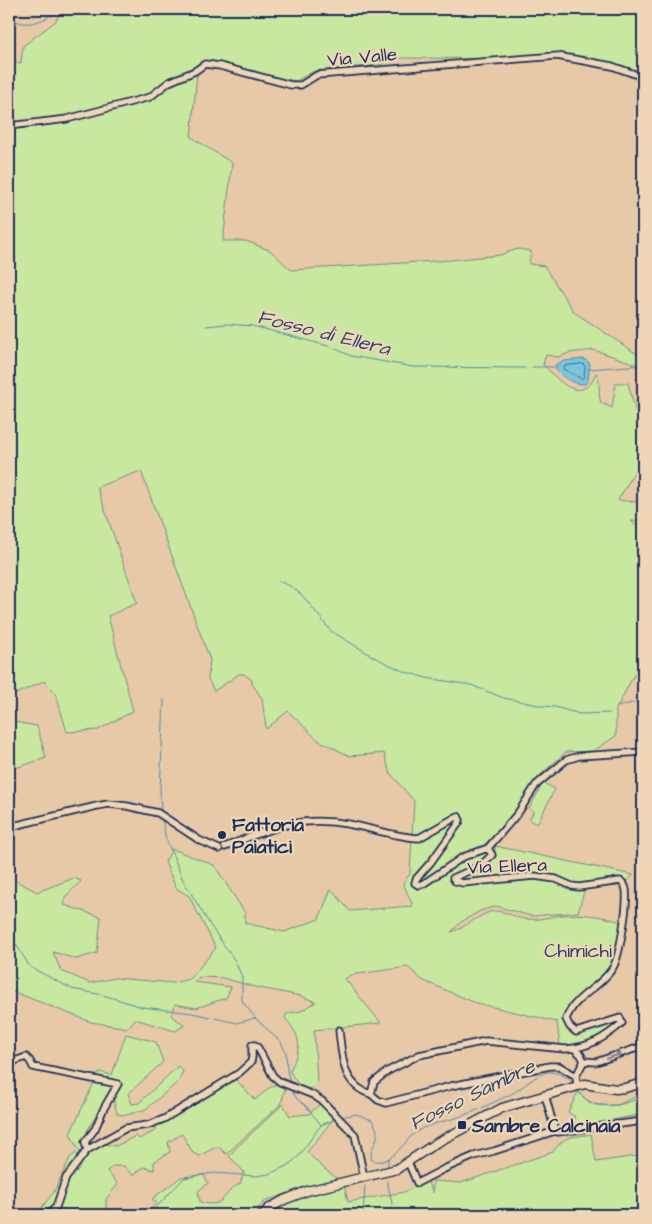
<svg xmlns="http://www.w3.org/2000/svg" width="652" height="1224" viewBox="0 0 652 1224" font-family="'Architects Daughter',sans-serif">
<rect width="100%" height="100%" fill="#e7c9a8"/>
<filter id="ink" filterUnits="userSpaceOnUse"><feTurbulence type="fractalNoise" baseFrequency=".02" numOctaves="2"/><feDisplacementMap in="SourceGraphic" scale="10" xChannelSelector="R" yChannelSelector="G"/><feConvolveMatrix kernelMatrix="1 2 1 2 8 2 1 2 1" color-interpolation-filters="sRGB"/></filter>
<g filter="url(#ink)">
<path fill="#c8e8a0" stroke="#728c7f" d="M 61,9 L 643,9 L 643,76 L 589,59 L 396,58 L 379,65 L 314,71 L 296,81 L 203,63 L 188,70 L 197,73 L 191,137 L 232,163 L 223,241 L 246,241 L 271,251 L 291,270 L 451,260 L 500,255 L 518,249 L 531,251 L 529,264 L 544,266 L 574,312 L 643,358 L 642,366 L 594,350 L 569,353 L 558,357 L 546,355 L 543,364 C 553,375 574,401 590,384 C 593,381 594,376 596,373 C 602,385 597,391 601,403 L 612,408 L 616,383 L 628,383 L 643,439 L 643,457 L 618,500 L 643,503 L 643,521 L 631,521 L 643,533 L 643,658 L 616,709 L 616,736 L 593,751 L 566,752 L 539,776 L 521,808 L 481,848 L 481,852 L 487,853 L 491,858 L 495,857 L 495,846 L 633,875 L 623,886 L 585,888 L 578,912 L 531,916 L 496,906 L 480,911 L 461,922 L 451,932 C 464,929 481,912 495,911 C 505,911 516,918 525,919 C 540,921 550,916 563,915 C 583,913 602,916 621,922 L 619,939 L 613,963 L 600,979 L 583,991 L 567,1006 L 569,1009 L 565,1020 L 572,1032 L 618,1020 L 619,1023 C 597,1038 588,1047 560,1046 L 557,1022 L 476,1003 L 422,980 L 408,967 L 350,975 L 345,979 L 381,1023 L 314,1030 L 317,1083 L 311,1089 C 299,1088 295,1081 290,1071 C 301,1047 303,1039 285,1018 L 286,1014 L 301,1011 L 316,1002 L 301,996 L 255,987 L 223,978 L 199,977 L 194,982 L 231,987 L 226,998 L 196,1008 L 175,1004 L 171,1016 L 185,1025 L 175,1031 L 135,1019 L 128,1028 L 91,1022 L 14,992 L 9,993 L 9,877 L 37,892 L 74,878 L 81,881 L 65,897 L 64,905 L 101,917 L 97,953 L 76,959 L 53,952 L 61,971 L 90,983 L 115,978 L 173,983 L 190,979 L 216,948 L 189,896 L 176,888 L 165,862 L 172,849 L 214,865 L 245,913 L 245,923 L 284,932 L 319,919 L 331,889 L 350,911 L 413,906 L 403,883 L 410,874 L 414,801 L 390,773 L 384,753 L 350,756 L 318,740 L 288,711 L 266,729 L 262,698 L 252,684 L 252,680 L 244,674 L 239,674 L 214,691 L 208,679 L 210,660 L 141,471 L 97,487 L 137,603 L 108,616 L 133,711 L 98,730 L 67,732 L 56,695 L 44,681 L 11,696 L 14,722 L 37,726 L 46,758 L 9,770 L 9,63 L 21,63 L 23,46 L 56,21 Z
M 543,783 L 555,789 L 537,824 L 529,820 L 534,811 L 529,809 Z
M 126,1034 L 156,1042 L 163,1062 L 128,1094 L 132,1104 L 139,1103 L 178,1066 L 183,1071 L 179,1081 L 146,1109 L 127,1115 L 117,1114 L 111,1088 L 87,1131 L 90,1142 L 116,1146 L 136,1136 L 139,1139 L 157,1130 L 155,1124 L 189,1108 L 235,1079 L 255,1100 L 269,1088 L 277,1084 L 285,1089 L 282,1100 L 279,1106 L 226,1154 L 218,1146 L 199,1156 L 193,1153 L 182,1134 L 168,1142 L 170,1152 L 154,1162 L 154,1170 L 144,1167 L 133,1175 L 124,1166 L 113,1166 L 107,1171 L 118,1184 L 106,1199 L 106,1215 L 71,1215 L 64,1208 L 60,1215 L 36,1215 L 54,1192 L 70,1158 L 79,1150 L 70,1134 L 99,1072 L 112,1075 Z
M 578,1092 L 589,1102 L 595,1105 L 618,1105 L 643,1093 L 643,1114 L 571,1128 L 575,1117 L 568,1112 Z
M 283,1104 L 290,1116 L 309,1114 L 320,1104 L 334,1118 L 307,1152 L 323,1168 L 339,1180 L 267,1200 L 259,1207 L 257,1215 L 146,1215 L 157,1203 L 152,1199 L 181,1177 L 204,1175 L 208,1183 L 198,1191 L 200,1202 C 228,1210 221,1191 240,1184 L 244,1172 L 229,1156 L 235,1149 Z
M 591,1134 L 596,1162 L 643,1155 L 643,1215 L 267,1215 L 272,1209 L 280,1204 L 344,1185 L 348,1202 L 404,1192 L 427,1181 L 433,1193 L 433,1181 L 461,1183 L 553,1152 C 565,1134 571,1138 591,1134 Z"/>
<path fill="#7bc5dc" stroke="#5589aa" d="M 584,359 L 590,363 L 588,381 L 585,384 C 575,385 555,375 555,365 L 563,361 Z"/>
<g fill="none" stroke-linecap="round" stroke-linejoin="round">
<path stroke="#416b90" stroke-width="1" d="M 583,364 L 585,366 L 584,377 L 582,379 L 563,369 L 565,366 Z"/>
<path stroke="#5589aa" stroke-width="1" d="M 9,17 C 26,31 46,19 62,9
M 206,326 L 226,324 L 253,326 L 332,347 L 351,356 L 413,367 L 525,368
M 532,367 L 554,367
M 588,369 L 643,365
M 279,581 L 292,587 L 303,596 L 331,631 L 374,657 L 403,671 L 426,678 L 471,685 L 504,698 L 543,706 L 555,707 L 580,714 L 610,713
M 617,707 L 643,700
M 161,811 L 160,791 L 164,700
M 162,818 L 165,836 L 183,880 L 210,925 L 235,961 L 242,977 L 242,1001 L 254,1016
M 9,936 L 14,941 L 30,967 L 72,989 L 103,995 L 142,1007 L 192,1013 L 237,1023 L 255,1018 L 281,1042 L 286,1053 L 287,1069 L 290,1084
M 290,1088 L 297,1099 L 306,1106 L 321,1125
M 577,1090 C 594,1114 619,1106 643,1097
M 342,1117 L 356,1114 L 372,1120 C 385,1141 370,1141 371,1159 C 389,1170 404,1141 416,1132 C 430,1123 444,1122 459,1117 C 477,1111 494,1102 511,1094 C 523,1088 535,1075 547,1072 C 556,1071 569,1077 574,1084
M 388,1165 L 388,1159
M 387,1181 L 392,1203 L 390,1215
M 149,1215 L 184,1178 L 213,1173 L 256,1176 L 269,1174 L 287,1166 L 298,1157 L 321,1125 L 336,1119
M 363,1215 L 365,1186"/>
<defs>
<path id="street" d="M 9,126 L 67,119 L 150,97 L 169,82 L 195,71 L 205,64 L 220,66 L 291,85 L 301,85 L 317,75 L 557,56 L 612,66 L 643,77
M 9,827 L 97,806 L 108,804 L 127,806 L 158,813 L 199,840 L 219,849
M 225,847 C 269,829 298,815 348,824 C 371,828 395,837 419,838 L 458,816 L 460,820 L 459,823 L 431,862 L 416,879 L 415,883 L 418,885 L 423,884 L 463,857 L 488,848
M 488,848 L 492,855 L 480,866 L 453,878 L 455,881 L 463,883 L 534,876 L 556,879 L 572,886 L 579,887 L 620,881 L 623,883 C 624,884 626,888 626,890 C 628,903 620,958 612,969 C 598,990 577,993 566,1019 L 570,1027 L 576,1032 L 620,1018 L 622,1023 C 605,1038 588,1048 565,1049 L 486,1041 L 419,1055 L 388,1071 L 374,1082 L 371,1094 L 378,1100 L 386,1103 L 451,1086 L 550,1066 L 559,1066 L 576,1076
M 488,848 L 518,813 L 536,785 L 566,760 L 579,756 L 643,752
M 339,1030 C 342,1056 342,1086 371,1094
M 575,1049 L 581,1055 L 584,1061 L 576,1076 L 577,1086
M 584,1061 L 596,1062 L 643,1046
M 9,1063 L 26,1057 L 30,1061 L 33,1067 L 118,1084 L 104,1108 L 95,1129 L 85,1142 L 87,1150
M 545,1095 L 555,1131 L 558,1132 L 643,1121
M 408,1162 L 417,1183 L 444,1169 L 474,1156 L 494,1151 L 555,1131
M 48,1215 L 56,1207 L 66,1178 L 87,1150 L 126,1128 L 148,1125 L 164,1119 L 239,1073 L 251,1062 L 252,1057 L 252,1045 L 255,1045 L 258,1048 L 273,1076 L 280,1082 L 313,1095 L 322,1101 L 355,1135 L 364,1177"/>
<path id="secondary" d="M 263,1215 L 268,1209 L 284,1200 L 307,1191 L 397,1169 L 436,1143 L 502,1108 L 585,1084 L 616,1089 L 625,1088 L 643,1083"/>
</defs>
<use href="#street" stroke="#1b2f5e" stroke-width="9"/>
<use href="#secondary" stroke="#1b2f5e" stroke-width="11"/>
<use href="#street" stroke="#eed6b6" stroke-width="5.5"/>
<use href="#secondary" stroke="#eed6b6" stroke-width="8"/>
</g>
<defs><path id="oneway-shaft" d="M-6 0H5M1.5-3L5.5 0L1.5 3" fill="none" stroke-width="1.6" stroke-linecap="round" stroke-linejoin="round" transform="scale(1.25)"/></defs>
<use stroke="#84828a" href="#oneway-shaft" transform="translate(614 1056) rotate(-19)"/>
</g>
<g fill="#1b2f5e" stroke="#eed6b6" stroke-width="2">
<circle cx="222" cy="835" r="5"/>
<rect x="457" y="1120" width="10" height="10" rx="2.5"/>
</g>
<g text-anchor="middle" stroke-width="4.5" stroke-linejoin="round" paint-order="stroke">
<g font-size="19" fill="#1b2f5e" stroke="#eed6b6">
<text transform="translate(362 56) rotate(-5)" y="7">Via Valle</text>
<text transform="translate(507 865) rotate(-2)" y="7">Via Ellera</text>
</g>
<g font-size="19" font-weight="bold" fill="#1b2f5e" stroke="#eed6b6" text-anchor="start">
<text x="232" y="831">Fattoria<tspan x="232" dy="22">Paiatici</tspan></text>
<text x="472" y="1132">Sambre Calcinaia</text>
</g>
<g font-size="19" fill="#2c4265" stroke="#eed6b6">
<text x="578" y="957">Chimichi</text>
</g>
<g font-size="20" font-style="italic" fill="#294671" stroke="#eed6b6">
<text transform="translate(324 332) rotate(14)" y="7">Fosso di Ellera</text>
<text transform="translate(472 1094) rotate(-26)" y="7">Fosso Sambre</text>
</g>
</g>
<rect width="652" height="1224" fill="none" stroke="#eed6b6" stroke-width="30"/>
<rect x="15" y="15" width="622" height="1194" fill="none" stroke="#1b2f5e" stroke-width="2" filter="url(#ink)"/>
</svg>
